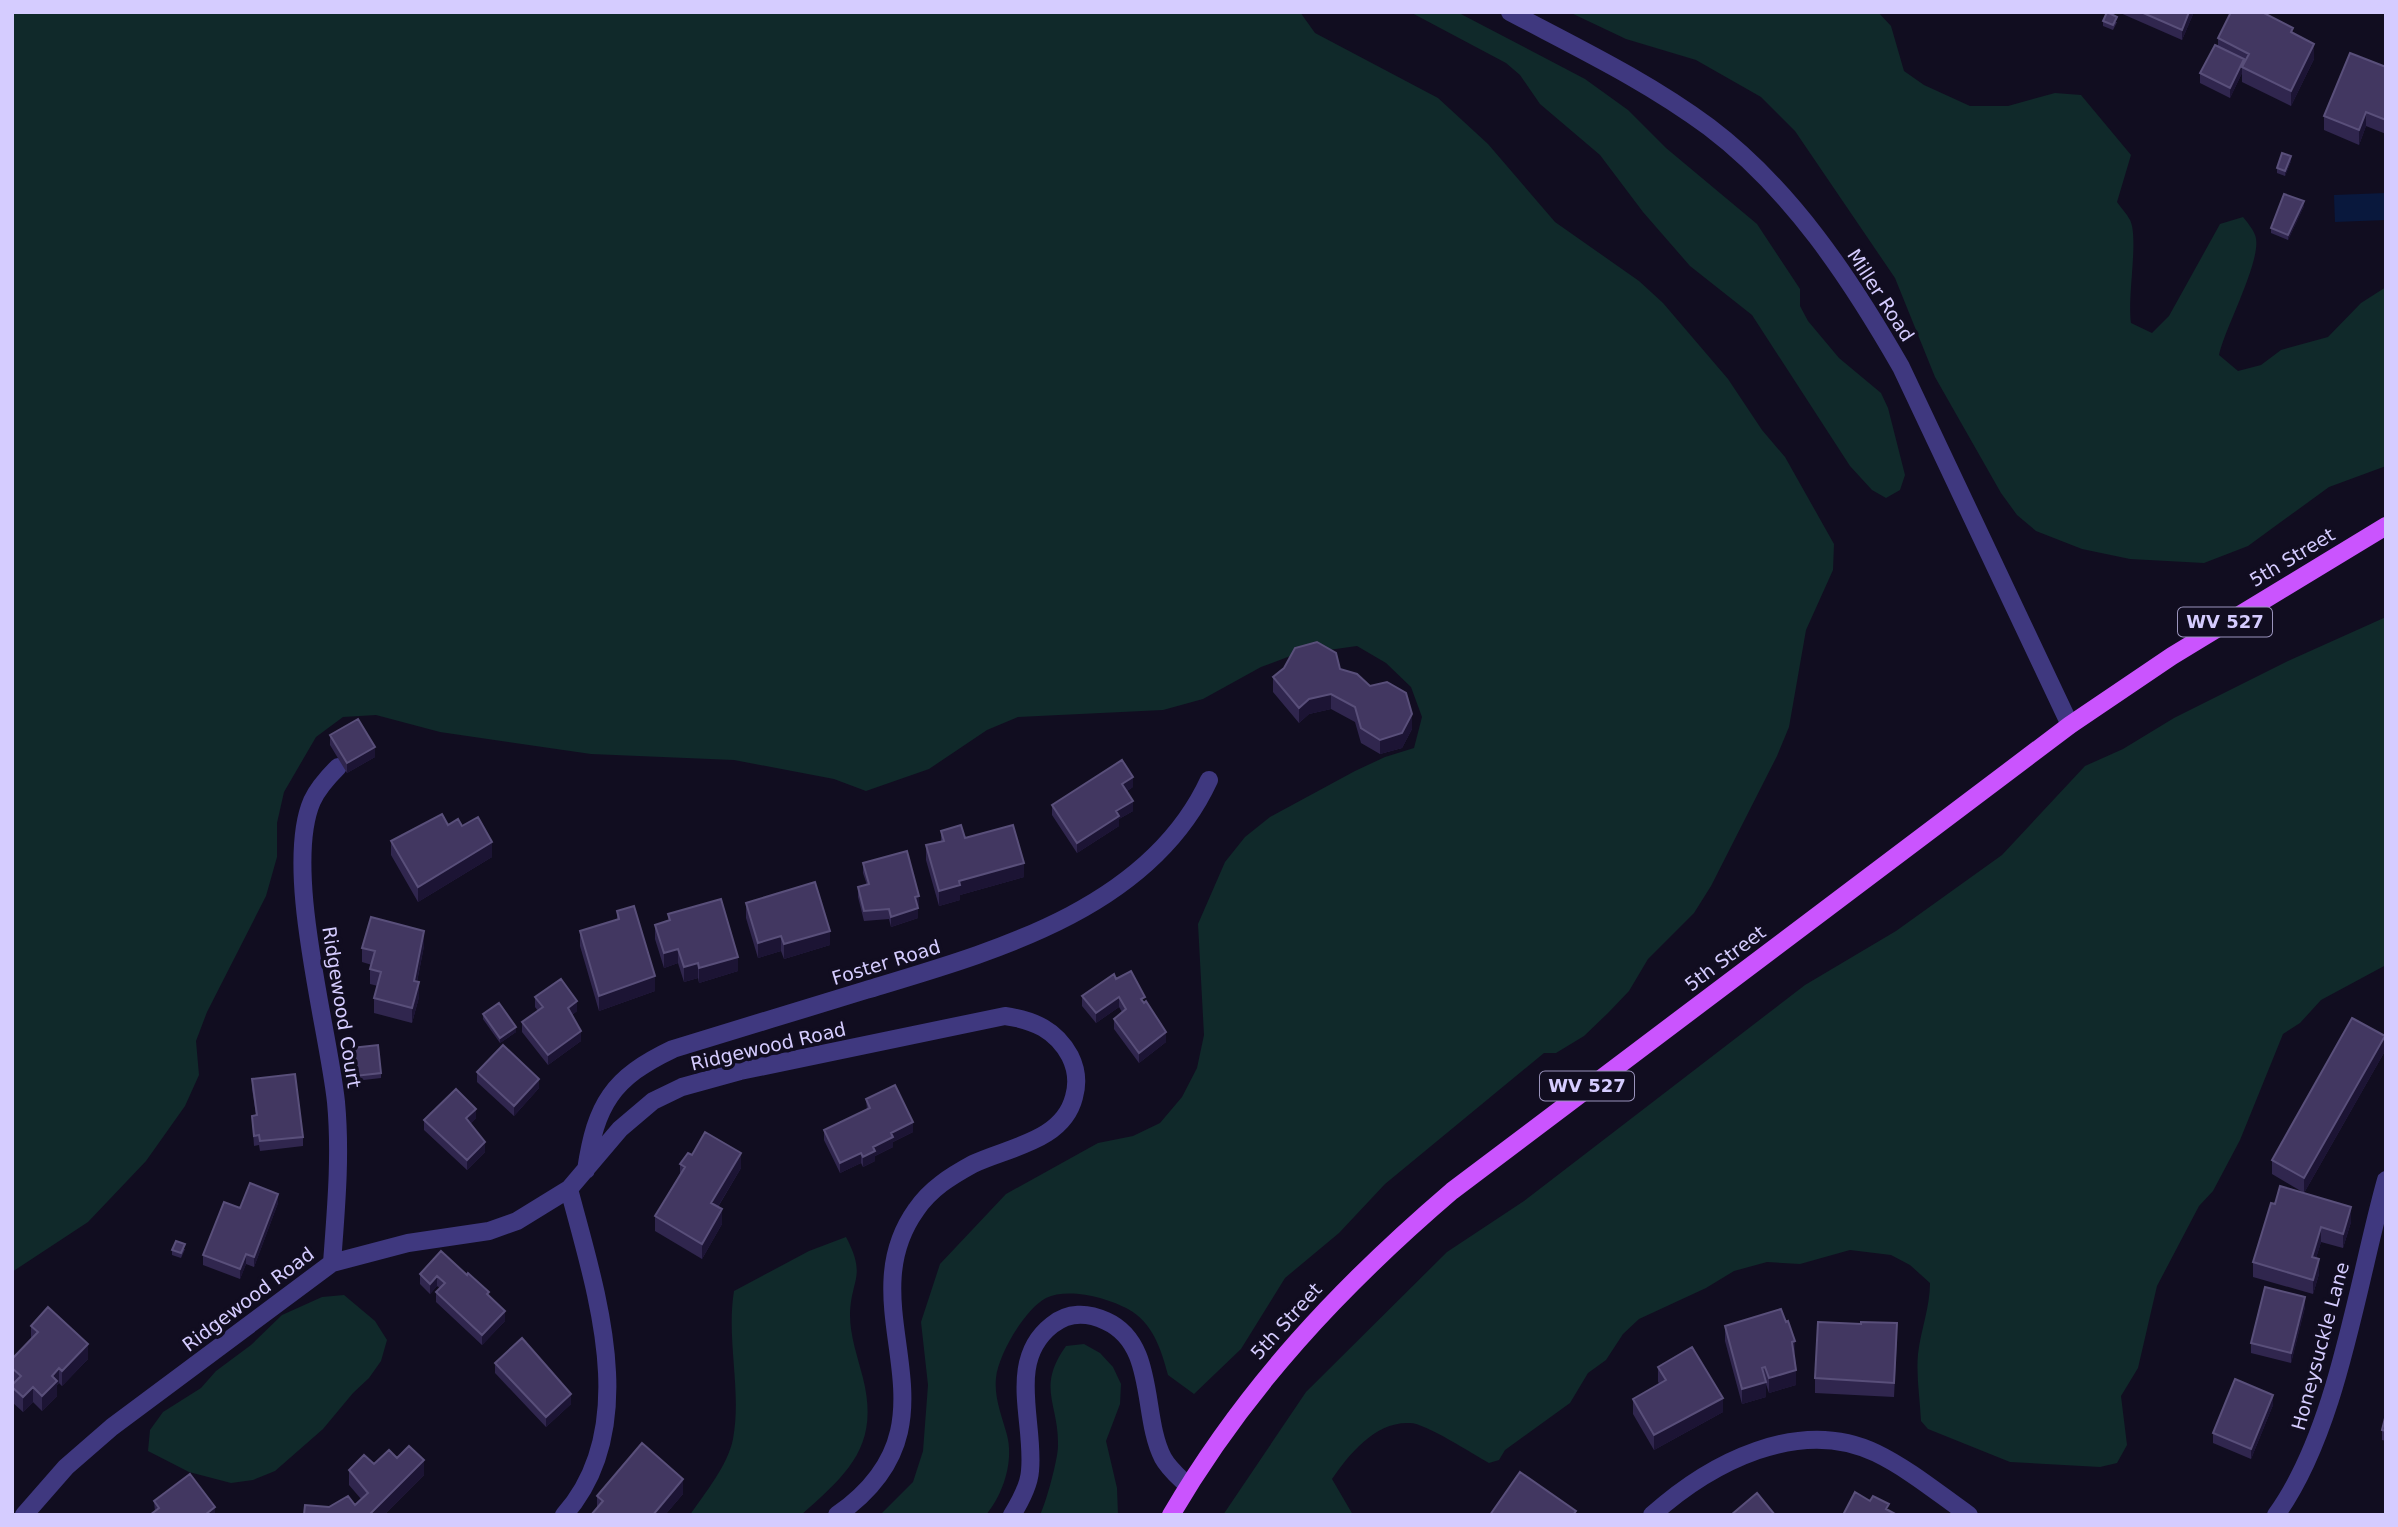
<svg xmlns="http://www.w3.org/2000/svg" width="2398" height="1527" viewBox="0 0 2398 1527" font-family="'DejaVu Sans',sans-serif">
<rect width="100%" height="100%" fill="#110d20"/>
<path fill="#10292a" d="M 12,12 L 1300,12 L 1315,33 L 1438,98 L 1488,144 L 1555,222 L 1639,281 L 1663,303 L 1728,379 L 1762,430 L 1785,457 L 1834,544 L 1833,570 L 1806,630 L 1789,727 L 1777,756 L 1711,886 L 1694,913 L 1648,959 L 1629,991 L 1608,1013 L 1584,1036 L 1556,1053 L 1544,1053 L 1385,1184 L 1339,1233 L 1285,1278 L 1241,1349 L 1194,1394 L 1168,1375 C 1161,1349 1153,1323 1128,1309 C 1108,1298 1068,1287 1046,1298 C 1025,1309 998,1355 996,1378 C 994,1398 1002,1416 1007,1435 C 1014,1462 1003,1494 986,1515 L 880,1515 L 913,1482 L 923,1451 L 928,1385 L 921,1322 L 940,1264 L 1006,1194 L 1098,1143 L 1133,1136 L 1160,1123 L 1182,1097 L 1197,1068 L 1204,1035 L 1198,924 L 1225,862 L 1245,837 L 1270,817 L 1355,771 L 1385,757 L 1414,748 L 1422,717 L 1411,687 L 1386,663 L 1357,646 L 1293,655 L 1261,667 L 1203,699 L 1163,710 L 1018,717 L 987,730 L 929,769 L 866,791 L 834,779 L 734,760 L 591,754 L 440,732 L 376,715 L 343,717 L 316,737 L 284,792 L 277,823 L 277,857 L 266,896 L 207,1012 L 196,1041 L 199,1075 L 185,1106 L 146,1161 L 88,1222 L 12,1272 Z
M 1410,12 L 1457,12 L 1585,79 L 1628,110 L 1666,148 L 1757,224 L 1800,289 L 1800,306 L 1808,321 L 1839,358 L 1881,393 L 1888,408 L 1905,475 L 1900,490 L 1886,498 L 1872,490 L 1850,466 L 1752,315 L 1690,266 L 1643,212 L 1600,155 L 1540,104 L 1520,75 L 1506,63 Z
M 1569,12 L 1878,12 L 1891,26 L 1904,71 L 1924,85 L 1970,106 L 2008,106 L 2055,93 L 2081,95 L 2131,155 L 2117,202 C 2121,208 2127,214 2130,220 C 2139,238 2127,296 2131,323 L 2152,333 L 2169,316 L 2220,224 L 2243,217 C 2247,222 2253,229 2255,235 C 2264,257 2225,327 2219,355 L 2238,371 L 2261,365 L 2281,350 L 2328,337 L 2361,303 L 2386,287 L 2386,466 L 2329,487 L 2248,546 L 2204,563 L 2130,559 L 2082,549 L 2036,531 L 2017,515 L 2001,493 L 1935,377 L 1895,278 L 1795,131 L 1761,97 L 1696,60 L 1626,39 Z
M 2386,617 L 2386,965 L 2321,1000 L 2300,1023 L 2283,1034 L 2240,1140 L 2213,1191 L 2199,1206 L 2157,1286 L 2138,1368 L 2121,1396 L 2127,1445 L 2117,1463 L 2100,1467 L 2010,1462 L 1928,1429 L 1921,1421 C 1920,1399 1916,1376 1918,1354 C 1921,1329 1930,1307 1930,1283 L 1910,1265 L 1891,1255 L 1850,1250 L 1800,1264 L 1767,1262 L 1734,1271 L 1706,1288 L 1639,1319 L 1623,1334 L 1606,1360 L 1588,1373 L 1570,1403 L 1505,1450 L 1499,1460 L 1489,1463 C 1473,1454 1425,1423 1410,1423 C 1376,1421 1349,1454 1332,1479 L 1353,1515 L 1223,1515 L 1306,1392 L 1447,1252 L 1524,1201 L 1805,985 L 1896,931 L 2002,855 L 2085,766 L 2123,749 L 2174,718 L 2288,661 Z
M 846,1237 C 867,1277 851,1278 850,1315 C 850,1336 858,1358 863,1378 C 880,1446 848,1473 801,1515 L 690,1515 C 705,1493 728,1465 733,1439 C 742,1390 726,1340 734,1291 L 809,1251 Z
M 344,1295 L 375,1321 L 387,1340 L 381,1361 L 369,1378 L 353,1393 L 323,1429 L 275,1471 L 253,1480 L 231,1483 L 189,1472 L 148,1451 L 150,1430 L 163,1412 L 201,1388 L 216,1371 L 251,1345 L 282,1315 L 322,1297 Z
M 1084,1344 L 1100,1353 L 1113,1367 L 1121,1384 L 1120,1404 L 1106,1441 L 1117,1488 L 1118,1515 L 1040,1515 C 1046,1503 1058,1459 1058,1446 C 1059,1403 1036,1388 1066,1346 Z"/>
<path fill="#09183d" d="M 2386,193 L 2386,220 L 2335,222 L 2334,195 Z"/>
<g fill="none" stroke-linecap="round" stroke-linejoin="round">
<path stroke="#3f387f" stroke-width="18" d="M 1510,12 C 1578,48 1647,81 1709,127 C 1791,189 1850,278 1901,367 L 2070,725
M 586,1170 C 596,1104 612,1078 673,1049 C 737,1029 802,1010 866,990 C 992,952 1149,910 1209,780
M 332,1263 C 336,1209 341,1156 336,1102 C 328,1027 283,868 312,801 C 318,788 328,777 338,767
M 24,1515 L 66,1467 L 112,1427 L 332,1263 L 408,1243 L 489,1231 L 517,1221 L 569,1189 L 620,1129 L 653,1101 L 682,1087 L 740,1071 L 1005,1016 C 1034,1020 1056,1030 1070,1056 C 1076,1068 1078,1083 1074,1097 C 1063,1141 1009,1147 973,1164 C 951,1176 930,1189 916,1210 C 844,1311 972,1421 837,1515
M 564,1515 C 643,1426 595,1289 569,1189
M 1012,1515 C 1020,1502 1029,1486 1030,1471 C 1035,1422 1006,1361 1052,1325 C 1068,1312 1087,1312 1106,1321 C 1157,1344 1141,1416 1163,1458 C 1169,1469 1179,1477 1188,1486
M 1652,1515 C 1710,1463 1799,1416 1876,1453 C 1909,1469 1939,1494 1969,1515
M 2276,1515 C 2338,1429 2357,1283 2386,1180"/>
<path stroke="#ca54fe" stroke-width="18" d="M 1171,1515 C 1245,1388 1341,1286 1452,1191 L 2070,725 L 2172,656 L 2386,526"/>
</g>
<path fill="#30264e" d="M 2118,12 L 2194,12 L 2182,40 Z
M 2103,21 L 2117,22 L 2113,30 L 2103,26 Z
M 2293,33 L 2314,59 L 2291,106 L 2242,82 L 2242,73 L 2230,98 L 2200,83 L 2200,73 L 2218,46 L 2218,38 Z
M 2386,67 L 2386,134 L 2366,126 L 2359,145 L 2324,130 L 2324,116 Z
M 2291,161 L 2285,176 L 2277,173 L 2277,168 Z
M 2304,206 L 2288,240 L 2271,233 L 2271,228 Z
M 1284,668 L 1340,669 L 1412,729 L 1402,748 L 1380,754 L 1361,743 L 1355,722 L 1331,709 L 1309,714 L 1299,723 L 1273,692 L 1273,677 Z
M 330,735 L 375,757 L 347,773 L 330,745 Z
M 1133,787 L 1127,791 L 1133,811 L 1119,819 L 1119,826 L 1077,853 L 1052,815 L 1052,805 Z
M 448,825 L 462,826 L 492,857 L 418,902 L 391,855 L 391,841 Z
M 941,831 L 965,838 L 1024,877 L 960,895 L 960,900 L 939,906 L 926,860 L 926,845 L 941,841 Z
M 863,863 L 919,906 L 917,906 L 918,918 L 891,927 L 889,919 L 864,921 L 858,897 L 858,887 L 867,885 L 863,873 Z
M 746,903 L 830,945 L 784,959 L 781,951 L 758,958 L 746,918 Z
M 617,911 L 655,991 L 599,1011 L 580,946 L 580,931 L 617,920 Z
M 668,914 L 738,971 L 699,983 L 698,978 L 684,982 L 678,963 L 664,968 L 655,939 L 655,925 L 668,921 Z
M 424,946 L 417,982 L 419,997 L 412,1023 L 374,1013 L 374,998 L 378,986 L 370,984 L 370,969 L 372,965 L 362,962 L 362,948 Z
M 1116,979 L 1145,1002 L 1166,1042 L 1139,1063 L 1114,1029 L 1114,1019 L 1122,1012 L 1119,1007 L 1096,1023 L 1082,1006 L 1082,996 Z
M 535,997 L 577,1011 L 572,1015 L 581,1041 L 548,1065 L 522,1032 L 522,1022 L 538,1011 L 535,1007 Z
M 483,1014 L 516,1032 L 500,1043 L 483,1019 Z
M 352,1048 L 381,1073 L 381,1078 L 355,1081 Z
M 2385,1051 L 2304,1193 L 2272,1174 L 2272,1160 Z
M 477,1072 L 539,1088 L 514,1116 L 477,1082 Z
M 252,1079 L 303,1137 L 303,1146 L 260,1151 L 259,1145 L 254,1146 L 252,1116 L 256,1115 L 252,1089 Z
M 866,1099 L 913,1132 L 893,1142 L 893,1147 L 875,1156 L 875,1161 L 863,1167 L 861,1163 L 840,1173 L 824,1140 L 824,1130 L 867,1110 Z
M 476,1118 L 470,1124 L 485,1152 L 467,1170 L 424,1130 L 424,1120 Z
M 692,1155 L 741,1168 L 718,1207 L 722,1224 L 702,1259 L 655,1231 L 655,1216 L 680,1174 L 680,1164 Z
M 278,1203 L 254,1267 L 246,1264 L 240,1279 L 203,1265 L 203,1255 L 240,1208 Z
M 2271,1203 L 2351,1222 L 2343,1248 L 2321,1242 L 2316,1258 L 2319,1274 L 2313,1294 L 2253,1277 L 2253,1262 Z
M 185,1249 L 181,1258 L 172,1255 L 172,1250 Z
M 441,1251 L 489,1296 L 505,1321 L 482,1345 L 436,1302 L 436,1292 L 440,1288 L 437,1286 L 430,1294 L 420,1284 L 420,1274 Z
M 2305,1307 L 2291,1363 L 2251,1353 L 2251,1343 Z
M 31,1326 L 88,1359 L 62,1386 L 59,1383 L 57,1385 L 57,1396 L 42,1411 L 33,1402 L 23,1412 L 12,1402 L 12,1385 L 14,1384 L 12,1382 L 12,1359 L 31,1339 Z
M 1725,1326 L 1795,1356 L 1796,1385 L 1769,1393 L 1766,1384 L 1766,1397 L 1742,1404 L 1725,1341 Z
M 1897,1338 L 1894,1397 L 1815,1393 L 1815,1378 Z
M 495,1363 L 571,1404 L 546,1427 L 495,1373 Z
M 1658,1367 L 1723,1412 L 1654,1450 L 1633,1414 L 1633,1399 L 1660,1384 L 1658,1382 Z
M 2273,1405 L 2251,1459 L 2213,1443 L 2213,1433 Z
M 2386,1414 L 2386,1441 L 2382,1440 L 2382,1430 Z
M 397,1458 L 424,1475 L 384,1515 L 304,1515 L 329,1507 L 355,1505 L 361,1499 L 349,1485 L 349,1470 Z
M 683,1494 L 665,1515 L 591,1515 L 597,1508 L 597,1496 Z
M 154,1501 L 215,1515 L 155,1512 Z"/>
<path fill="#1c1434" d="M 2189,12 L 2194,12 L 2182,40 L 2182,30 Z
M 2314,44 L 2314,59 L 2291,106 L 2291,91 Z
M 2244,59 L 2244,68 L 2242,67 L 2242,73 L 2230,98 L 2230,88 Z
M 2366,112 L 2366,126 L 2359,145 L 2359,130 Z
M 2291,156 L 2291,161 L 2285,176 L 2285,171 Z
M 2304,201 L 2304,206 L 2288,240 L 2288,235 Z
M 1331,694 L 1331,709 L 1309,714 L 1299,723 L 1299,708 L 1309,699 Z
M 1412,714 L 1412,729 L 1402,748 L 1380,754 L 1380,740 Z
M 375,747 L 375,757 L 347,773 L 347,763 Z
M 1133,777 L 1133,787 L 1122,794 L 1122,784 Z
M 1133,801 L 1133,811 L 1119,819 L 1119,826 L 1077,853 L 1077,843 L 1116,811 Z
M 492,842 L 492,857 L 418,902 L 418,887 Z
M 1024,863 L 1024,877 L 960,895 L 960,900 L 939,906 L 939,891 L 959,881 Z
M 919,896 L 919,906 L 915,907 L 915,897 Z
M 918,908 L 918,918 L 891,927 L 891,917 Z
M 424,931 L 424,946 L 414,996 L 414,981 Z
M 830,931 L 830,945 L 784,959 L 784,944 Z
M 781,936 L 781,951 L 758,958 L 758,943 Z
M 678,949 L 678,963 L 664,968 L 664,953 Z
M 738,957 L 738,971 L 699,983 L 699,968 Z
M 698,963 L 698,978 L 684,982 L 684,967 Z
M 655,976 L 655,991 L 599,1011 L 599,996 Z
M 419,982 L 419,997 L 412,1023 L 412,1008 Z
M 1119,997 L 1119,1007 L 1096,1023 L 1096,1013 Z
M 577,1001 L 577,1011 L 568,1018 L 568,1008 Z
M 516,1027 L 516,1032 L 500,1043 L 500,1038 Z
M 581,1031 L 581,1041 L 548,1065 L 548,1055 Z
M 1166,1032 L 1166,1042 L 1139,1063 L 1139,1053 Z
M 2385,1036 L 2385,1051 L 2304,1193 L 2304,1178 Z
M 539,1079 L 539,1088 L 514,1116 L 514,1106 Z
M 476,1109 L 476,1118 L 466,1128 L 466,1118 Z
M 913,1122 L 913,1132 L 893,1142 L 893,1147 L 875,1156 L 875,1161 L 863,1167 L 863,1157 L 873,1147 L 891,1133 Z
M 485,1142 L 485,1152 L 467,1170 L 467,1160 Z
M 741,1153 L 741,1168 L 711,1218 L 711,1203 Z
M 861,1153 L 861,1163 L 840,1173 L 840,1163 Z
M 278,1194 L 278,1203 L 254,1267 L 254,1257 Z
M 2351,1207 L 2351,1222 L 2343,1248 L 2343,1234 Z
M 722,1209 L 722,1224 L 702,1259 L 702,1244 Z
M 2321,1227 L 2321,1242 L 2312,1271 L 2312,1257 Z
M 246,1254 L 246,1264 L 240,1279 L 240,1269 Z
M 2319,1259 L 2319,1274 L 2313,1294 L 2313,1280 Z
M 437,1276 L 437,1286 L 430,1294 L 430,1284 Z
M 2305,1297 L 2305,1307 L 2291,1363 L 2291,1353 Z
M 505,1311 L 505,1321 L 482,1345 L 482,1335 Z
M 1795,1341 L 1795,1356 L 1792,1342 Z
M 88,1344 L 88,1359 L 62,1386 L 62,1371 Z
M 59,1368 L 59,1383 L 57,1385 L 57,1396 L 42,1411 L 42,1396 L 52,1376 Z
M 1796,1370 L 1796,1385 L 1769,1393 L 1769,1378 Z
M 1766,1382 L 1766,1397 L 1742,1404 L 1742,1389 Z
M 33,1387 L 33,1402 L 23,1412 L 23,1397 Z
M 571,1394 L 571,1404 L 546,1427 L 546,1417 Z
M 2273,1395 L 2273,1405 L 2251,1459 L 2251,1449 Z
M 1723,1398 L 1723,1412 L 1654,1450 L 1654,1435 Z
M 424,1460 L 424,1475 L 384,1515 L 369,1515 Z
M 683,1479 L 683,1494 L 665,1515 L 653,1515 Z
M 215,1507 L 215,1515 L 206,1515 L 206,1514 Z"/>
<path fill="#423761" stroke="#594f7a" stroke-width="2" d="M 2107,12 L 2117,17 L 2113,25 L 2103,21 Z
M 2141,12 L 2189,12 L 2182,30 Z
M 2231,12 L 2262,12 L 2293,28 L 2291,32 L 2314,44 L 2291,91 L 2242,67 L 2249,54 L 2218,38 Z
M 2215,45 L 2244,59 L 2230,88 L 2200,73 Z
M 2350,53 L 2386,67 L 2386,120 L 2366,112 L 2359,130 L 2324,116 Z
M 2282,153 L 2291,156 L 2285,171 L 2277,168 Z
M 2284,194 L 2304,201 L 2288,235 L 2271,228 Z
M 1317,642 L 1336,653 L 1340,669 L 1357,674 L 1370,686 L 1387,682 L 1406,693 L 1412,714 L 1402,733 L 1380,740 L 1361,728 L 1355,707 L 1331,694 L 1309,699 L 1299,708 L 1273,677 L 1284,668 L 1295,648 Z
M 358,719 L 375,747 L 347,763 L 330,735 Z
M 1122,760 L 1133,777 L 1122,784 L 1133,801 L 1116,811 L 1119,816 L 1077,843 L 1052,805 Z
M 442,814 L 448,825 L 458,819 L 462,826 L 478,817 L 492,842 L 418,887 L 391,841 Z
M 961,825 L 965,838 L 1013,825 L 1024,863 L 959,881 L 960,885 L 939,891 L 926,845 L 944,841 L 941,831 Z
M 907,851 L 919,896 L 915,897 L 918,908 L 891,917 L 889,909 L 864,911 L 858,887 L 869,884 L 863,863 Z
M 815,882 L 830,931 L 784,944 L 781,936 L 758,943 L 746,903 Z
M 721,899 L 738,957 L 699,968 L 698,963 L 684,967 L 678,949 L 664,953 L 655,925 L 670,920 L 668,914 Z
M 634,906 L 655,976 L 599,996 L 580,931 L 619,919 L 617,911 Z
M 371,917 L 424,931 L 414,981 L 419,982 L 412,1008 L 374,998 L 381,972 L 370,969 L 375,951 L 362,948 Z
M 1131,971 L 1145,997 L 1141,999 L 1144,1003 L 1146,1001 L 1166,1032 L 1139,1053 L 1114,1019 L 1126,1009 L 1119,997 L 1096,1013 L 1082,996 L 1114,974 L 1116,979 Z
M 561,979 L 577,1001 L 568,1008 L 581,1031 L 548,1055 L 522,1022 L 543,1007 L 535,997 Z
M 499,1003 L 516,1027 L 500,1038 L 483,1014 Z
M 2352,1018 L 2385,1036 L 2304,1178 L 2272,1160 Z
M 378,1045 L 381,1073 L 355,1076 L 352,1048 Z
M 503,1045 L 539,1079 L 514,1106 L 477,1072 Z
M 295,1074 L 303,1137 L 260,1141 L 259,1135 L 254,1136 L 252,1116 L 257,1115 L 252,1079 Z
M 895,1085 L 913,1122 L 891,1133 L 893,1137 L 873,1147 L 875,1151 L 863,1157 L 861,1153 L 840,1163 L 824,1130 L 870,1108 L 866,1099 Z
M 456,1089 L 476,1109 L 466,1118 L 485,1142 L 467,1160 L 424,1120 Z
M 705,1132 L 741,1153 L 711,1203 L 722,1209 L 702,1244 L 655,1216 L 685,1167 L 680,1164 L 688,1153 L 692,1155 Z
M 250,1183 L 278,1194 L 254,1257 L 246,1254 L 240,1269 L 203,1255 L 224,1202 L 240,1208 Z
M 2280,1186 L 2351,1207 L 2343,1234 L 2321,1227 L 2312,1257 L 2319,1259 L 2313,1280 L 2253,1262 L 2271,1203 L 2275,1204 Z
M 176,1241 L 185,1244 L 181,1253 L 172,1250 Z
M 441,1251 L 467,1275 L 468,1273 L 489,1292 L 487,1294 L 505,1311 L 482,1335 L 436,1292 L 445,1283 L 437,1276 L 430,1284 L 420,1274 Z
M 2265,1287 L 2305,1297 L 2291,1353 L 2251,1343 Z
M 48,1307 L 88,1344 L 62,1371 L 59,1368 L 52,1376 L 57,1381 L 42,1396 L 33,1387 L 23,1397 L 12,1387 L 12,1385 L 21,1376 L 12,1368 L 12,1359 L 38,1332 L 31,1326 Z
M 1781,1309 L 1786,1322 L 1788,1321 L 1795,1341 L 1792,1342 L 1796,1370 L 1769,1378 L 1765,1367 L 1762,1368 L 1766,1382 L 1742,1389 L 1725,1326 Z
M 1818,1322 L 1861,1324 L 1861,1322 L 1897,1323 L 1894,1383 L 1815,1378 Z
M 522,1338 L 571,1394 L 546,1417 L 495,1363 Z
M 1692,1347 L 1723,1398 L 1654,1435 L 1633,1399 L 1666,1380 L 1658,1367 Z
M 2235,1379 L 2273,1395 L 2251,1449 L 2213,1433 Z
M 2386,1414 L 2386,1431 L 2382,1430 Z
M 642,1443 L 683,1479 L 653,1515 L 591,1515 L 603,1501 L 597,1496 Z
M 409,1446 L 424,1460 L 369,1515 L 304,1515 L 305,1505 L 329,1507 L 348,1496 L 355,1505 L 368,1493 L 349,1470 L 364,1455 L 374,1464 L 389,1450 L 397,1458 Z
M 1520,1472 L 1576,1511 L 1573,1515 L 1490,1515 Z
M 190,1474 L 215,1507 L 206,1514 L 207,1515 L 150,1515 L 159,1508 L 154,1501 Z
M 1855,1492 L 1870,1501 L 1873,1496 L 1889,1504 L 1886,1509 L 1897,1515 L 1843,1515 Z
M 1757,1493 L 1775,1515 L 1731,1515 Z"/>
<g text-anchor="middle" stroke-width="7" stroke-linejoin="round" paint-order="stroke">
<g fill="#110d20" stroke="#9a93bc" stroke-width="2">
<rect x="2178" y="607.5" width="94" height="29" rx="5"/>
<rect x="1540" y="1071.5" width="94" height="29" rx="5"/>
</g>
<g font-size="18" font-weight="bold" fill="#d5ccff">
<text x="2225" y="628">WV 527</text>
<text x="1587" y="1092">WV 527</text>
</g>
<g font-size="19" fill="#d5ccff" stroke="#110d20">
<text transform="translate(1881 295) rotate(57)" y="7">Miller Road</text>
<text transform="translate(2292 557) rotate(-31)" y="7">5th Street</text>
<text transform="translate(1725 958) rotate(-37)" y="7">5th Street</text>
<text transform="translate(886 962) rotate(-17)" y="7">Foster Road</text>
<text transform="translate(342 1007) rotate(81)" y="7">Ridgewood Court</text>
<text transform="translate(768 1046) rotate(-13)" y="7">Ridgewood Road</text>
<text transform="translate(248 1299) rotate(-37)" y="7">Ridgewood Road</text>
<text transform="translate(1286 1321) rotate(-48)" y="7">5th Street</text>
<text transform="translate(2320 1346) rotate(-75)" y="7">Honeysuckle Lane</text>
</g>
</g>
<rect width="2398" height="1527" fill="none" stroke="#d5ccff" stroke-width="28"/>
</svg>
